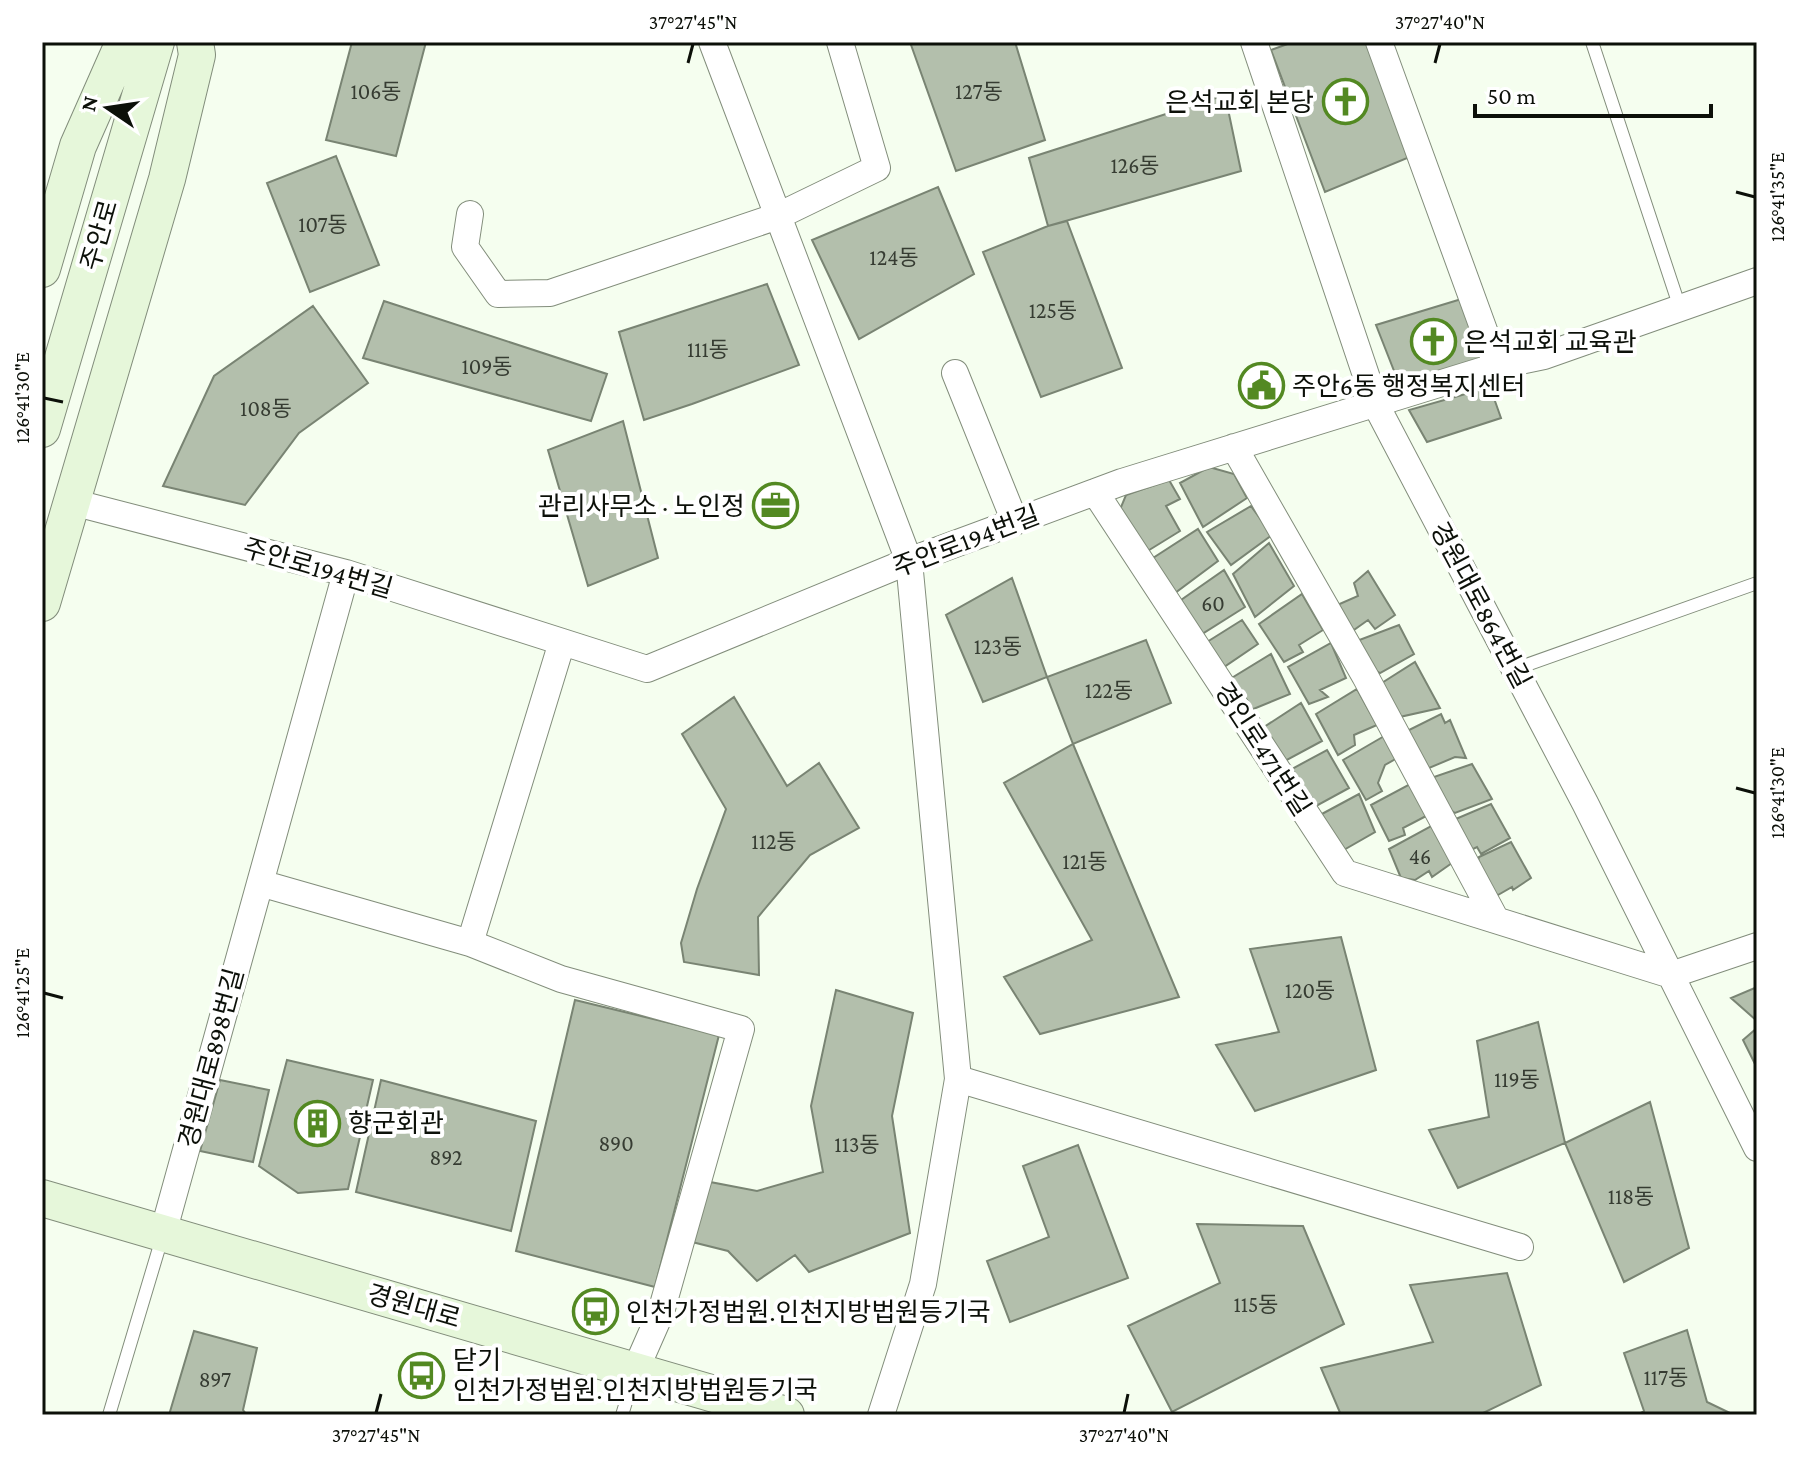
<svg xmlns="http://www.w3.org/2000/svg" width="1799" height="1457" viewBox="0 0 1799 1457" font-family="'Crimson Pro','Noto Sans KR',serif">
<rect width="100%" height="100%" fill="#f5feef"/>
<path fill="#b3bfac" stroke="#798473" stroke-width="2" d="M 352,42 L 426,42 L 396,156 L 326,140 Z
M 910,42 L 1015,42 L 1045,140 L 956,171 Z
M 1293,42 L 1378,42 L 1417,154 L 1325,192 L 1271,50 Z
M 1225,95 L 1241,171 L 1048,226 L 1029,158 Z
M 336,156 L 379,265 L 310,292 L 267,183 Z
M 938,187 L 974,274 L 859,339 L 812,240 Z
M 1067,221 L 1122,368 L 1041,397 L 983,252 L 1048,226 Z
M 767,284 L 799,365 L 692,404 L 644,420 L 619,332 Z
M 1468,297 L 1490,359 L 1400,386 L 1376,325 Z
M 384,301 L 607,374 L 591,421 L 363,358 Z
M 313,306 L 368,383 L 299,433 L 245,505 L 163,486 L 214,376 Z
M 1490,387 L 1501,418 L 1427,442 L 1409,410 Z
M 623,421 L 658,558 L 588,586 L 548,450 Z
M 1209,467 L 1234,474 L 1247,498 L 1203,527 L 1180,483 Z
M 1169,480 L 1180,499 L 1166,506 L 1180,531 L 1146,552 L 1119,512 L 1126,495 Z
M 1251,506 L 1272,535 L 1231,565 L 1207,532 Z
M 1198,529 L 1218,561 L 1175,593 L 1153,558 Z
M 1269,543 L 1294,586 L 1255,617 L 1233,574 Z
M 1224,570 L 1245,607 L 1202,634 L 1181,600 Z
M 1368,571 L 1395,615 L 1375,629 L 1368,620 L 1351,632 L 1335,606 L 1358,596 L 1354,583 Z
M 1012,578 L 1047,677 L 983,702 L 946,615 Z
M 1302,594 L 1323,630 L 1299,645 L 1303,652 L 1284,662 L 1259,624 Z
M 1242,620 L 1258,644 L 1224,667 L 1207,642 Z
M 1399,625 L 1414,654 L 1380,673 L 1370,667 L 1354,642 Z
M 1146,640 L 1171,703 L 1073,744 L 1047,677 Z
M 1331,643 L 1346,678 L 1320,690 L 1328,697 L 1309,704 L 1288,667 Z
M 1271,654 L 1290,694 L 1251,710 L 1230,679 Z
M 1415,662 L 1440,708 L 1395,718 L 1377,686 Z
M 1357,689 L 1377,725 L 1354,735 L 1355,745 L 1338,755 L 1316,714 Z
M 734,697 L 787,786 L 819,763 L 859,828 L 810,855 L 758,917 L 759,975 L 684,962 L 681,943 L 697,889 L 726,809 L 682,734 Z
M 1301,703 L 1322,741 L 1285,761 L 1264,727 Z
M 1441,714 L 1445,723 L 1450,720 L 1466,758 L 1455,757 L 1422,771 L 1403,733 Z
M 1386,735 L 1399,757 L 1385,765 L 1378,783 L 1382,791 L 1366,800 L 1343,760 Z
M 1073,744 L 1179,997 L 1040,1034 L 1004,977 L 1092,940 L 1004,783 Z
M 1327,750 L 1349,788 L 1318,805 L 1290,770 Z
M 1472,764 L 1492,799 L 1455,813 L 1440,803 L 1428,779 Z
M 1412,783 L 1430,814 L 1403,828 L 1405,835 L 1389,841 L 1371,805 Z
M 1359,794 L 1375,832 L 1342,851 L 1320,815 Z
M 1491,804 L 1510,838 L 1481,854 L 1477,847 L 1469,851 L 1451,821 Z
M 1433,825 L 1452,863 L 1432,877 L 1429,871 L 1415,880 L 1401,878 L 1389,849 Z
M 1511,842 L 1531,878 L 1513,890 L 1512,887 L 1498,895 L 1487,891 L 1476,868 L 1479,857 Z
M 1341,937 L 1376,1070 L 1255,1111 L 1216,1045 L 1279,1032 L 1250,949 Z
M 1757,987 L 1757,1021 L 1731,998 Z
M 836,990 L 913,1013 L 892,1116 L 910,1233 L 809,1272 L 795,1255 L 757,1281 L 728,1251 L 692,1242 L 710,1182 L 757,1191 L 823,1172 L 811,1106 Z
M 575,1000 L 719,1035 L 655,1287 L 516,1251 Z
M 1538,1022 L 1565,1143 L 1458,1188 L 1429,1130 L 1489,1117 L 1477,1041 Z
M 1757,1028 L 1757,1068 L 1743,1040 Z
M 287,1060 L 373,1080 L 348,1189 L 298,1193 L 259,1166 Z
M 220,1080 L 269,1090 L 253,1162 L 200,1151 Z
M 381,1080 L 536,1121 L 511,1231 L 356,1192 Z
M 1650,1102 L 1689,1248 L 1624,1282 L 1565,1143 Z
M 1078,1145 L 1128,1278 L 1010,1322 L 987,1261 L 1049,1237 L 1023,1166 Z
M 1197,1224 L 1303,1226 L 1344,1324 L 1172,1412 L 1128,1326 L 1220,1283 Z
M 1507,1273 L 1541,1385 L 1479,1415 L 1341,1415 L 1321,1368 L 1433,1342 L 1410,1285 Z
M 1687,1330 L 1707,1402 L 1734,1415 L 1637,1415 L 1644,1411 L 1624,1353 Z
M 194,1331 L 257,1348 L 243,1410 L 247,1415 L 169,1415 Z"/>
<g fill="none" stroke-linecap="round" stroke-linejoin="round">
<defs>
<path id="lane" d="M 1592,42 L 1680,308
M 1515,669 L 1757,583
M 109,1415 L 162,1238
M 622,1415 L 634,1376"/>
<path id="street" d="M 712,42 L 909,561 L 958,1079 L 923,1284 L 881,1415
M 1254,42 L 1376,405 L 1585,803 L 1757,1148
M 1379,42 L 1497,366
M 470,214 L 465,247 L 498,294 L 550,293 L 778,216 L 877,168 L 840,42
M 955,373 L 1015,522
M 1234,447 L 1365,676 L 1496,920
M 1095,492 L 1345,873 L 1671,975 L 1757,946
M 72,502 L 346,573 L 647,669 L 909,561 L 1122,482 L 1497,366 L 1544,356 L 1757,281
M 260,883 L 470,943 L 561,979 L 741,1029 L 661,1312 L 635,1371
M 470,943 L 562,642
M 958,1079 L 1520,1247
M 163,1233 L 346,573"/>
<path id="secondary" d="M 42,269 L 78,146 L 124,42
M 42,429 L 156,42
M 42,603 L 167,179 L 197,55 L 195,42
M 42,1198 L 786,1415"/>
</defs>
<use href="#lane" stroke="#828d7b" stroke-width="14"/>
<use href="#street" stroke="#828d7b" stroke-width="28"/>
<use href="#secondary" stroke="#828d7b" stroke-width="38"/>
<use href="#lane" stroke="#fff" stroke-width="12"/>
<use href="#street" stroke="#fff" stroke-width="26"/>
<use href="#secondary" stroke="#e6f7da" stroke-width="36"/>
</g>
<path fill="none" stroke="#0c1009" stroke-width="3" d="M 688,63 L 693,44M 1435,63 L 1440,44M 1736,192 L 1755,197M 44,398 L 63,402M 1736,788 L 1755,793M 44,993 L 63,998M 376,1413 L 381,1394M 1124,1413 L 1128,1394"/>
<defs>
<symbol id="church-ring" viewBox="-11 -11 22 22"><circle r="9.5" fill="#fff" stroke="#538922" stroke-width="1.5"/><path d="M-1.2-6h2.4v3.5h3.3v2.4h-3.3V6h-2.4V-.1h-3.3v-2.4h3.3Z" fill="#538922"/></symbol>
<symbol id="civic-ring" viewBox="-11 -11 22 22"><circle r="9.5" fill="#fff" stroke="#538922" stroke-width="1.5"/><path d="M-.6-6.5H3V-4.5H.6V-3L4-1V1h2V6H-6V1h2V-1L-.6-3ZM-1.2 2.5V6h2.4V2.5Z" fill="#538922"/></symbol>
<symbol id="office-ring" viewBox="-11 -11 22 22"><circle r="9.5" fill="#fff" stroke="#538922" stroke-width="1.5"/><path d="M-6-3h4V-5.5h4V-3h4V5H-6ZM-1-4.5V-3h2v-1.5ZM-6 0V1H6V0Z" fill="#538922"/></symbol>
<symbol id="building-ring" viewBox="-11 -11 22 22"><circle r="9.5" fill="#fff" stroke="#538922" stroke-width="1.5"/><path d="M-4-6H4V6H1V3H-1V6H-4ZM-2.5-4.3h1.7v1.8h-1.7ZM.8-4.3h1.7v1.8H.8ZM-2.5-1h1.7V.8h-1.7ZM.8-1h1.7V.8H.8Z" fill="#538922"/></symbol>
<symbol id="bus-ring" viewBox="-11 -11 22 22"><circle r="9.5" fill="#fff" stroke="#538922" stroke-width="1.5"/><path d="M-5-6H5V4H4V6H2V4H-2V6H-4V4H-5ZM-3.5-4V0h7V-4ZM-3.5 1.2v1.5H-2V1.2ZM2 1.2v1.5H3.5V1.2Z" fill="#538922"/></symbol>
</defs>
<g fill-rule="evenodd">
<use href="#church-ring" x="1320" y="76" width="51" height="51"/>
<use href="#church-ring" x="1408" y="316" width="51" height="51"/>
<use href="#civic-ring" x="1236" y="360" width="51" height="51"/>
<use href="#office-ring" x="750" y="480" width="51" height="51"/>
<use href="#building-ring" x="292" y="1098" width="51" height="51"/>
<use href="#bus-ring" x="570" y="1286" width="51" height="51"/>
<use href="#bus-ring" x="396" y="1350" width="51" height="51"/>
</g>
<g text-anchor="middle" stroke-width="8" stroke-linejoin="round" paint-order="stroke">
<g font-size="22" fill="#363c32">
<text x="376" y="99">106동</text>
<text x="979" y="99">127동</text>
<text x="1135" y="173">126동</text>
<text x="323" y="232">107동</text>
<text x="894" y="265">124동</text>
<text x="1053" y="318">125동</text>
<text x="708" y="357">111동</text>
<text x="487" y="374">109동</text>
<text x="266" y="416">108동</text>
<text x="1213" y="611">60</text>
<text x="998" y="654">123동</text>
<text x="1109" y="698">122동</text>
<text x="774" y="849">112동</text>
<text x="1420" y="864">46</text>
<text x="1085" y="869">121동</text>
<text x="1310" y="998">120동</text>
<text x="1517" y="1087">119동</text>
<text x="616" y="1151">890</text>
<text x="857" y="1152">113동</text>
<text x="446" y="1165">892</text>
<text x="1631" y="1204">118동</text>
<text x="1256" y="1312">115동</text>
<text x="1666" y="1385">117동</text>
<text x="215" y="1387">897</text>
</g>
<g font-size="26" fill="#0c1009" stroke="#fff" text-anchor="start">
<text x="1314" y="111" text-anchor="end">은석교회 본당</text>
<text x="1464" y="351">은석교회 교육관</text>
<text x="1292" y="395">주안6동 행정복지센터</text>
<text x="745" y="515" text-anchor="end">관리사무소 · 노인정</text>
<text x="348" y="1132">향군회관</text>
<text x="626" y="1321">인천가정법원.인천지방법원등기국</text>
<text x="453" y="1369">닫기<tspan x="453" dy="30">인천가정법원.인천지방법원등기국</tspan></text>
</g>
<g font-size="26" fill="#0c1009" stroke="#fff">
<text transform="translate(99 235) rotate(-74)" y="9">주안로</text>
<text transform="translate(966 541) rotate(-21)" y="9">주안로194번길</text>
<text transform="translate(318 568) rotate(16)" y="9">주안로194번길</text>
<text transform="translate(1481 605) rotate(62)" y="9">경원대로864번길</text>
<text transform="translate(1263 749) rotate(57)" y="9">경인로471번길</text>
<text transform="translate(211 1058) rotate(-75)" y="9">경원대로898번길</text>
<text transform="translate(414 1306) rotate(16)" y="9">경원대로</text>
</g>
</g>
<rect width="1799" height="1457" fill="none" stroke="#ffffff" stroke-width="88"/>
<g transform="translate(108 108) rotate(283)" stroke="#ffffff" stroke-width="6" paint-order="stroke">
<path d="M0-6L14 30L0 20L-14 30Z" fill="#0c1009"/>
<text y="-12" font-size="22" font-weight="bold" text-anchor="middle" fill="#0c1009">N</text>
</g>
<path d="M1475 104v12h236v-12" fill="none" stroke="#0c1009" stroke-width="4"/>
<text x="1487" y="104" font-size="24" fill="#0c1009" stroke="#ffffff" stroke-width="6" paint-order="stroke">50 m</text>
<rect x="44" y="44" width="1711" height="1369" fill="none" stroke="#0c1009" stroke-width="3"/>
<g font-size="20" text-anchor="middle" fill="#0c1009">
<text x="693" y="29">37°27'45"N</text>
<text x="1440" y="29">37°27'40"N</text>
<text transform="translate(1777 197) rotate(-90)" y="7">126°41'35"E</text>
<text transform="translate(22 398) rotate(-90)" y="7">126°41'30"E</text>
<text transform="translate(1777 793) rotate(-90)" y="7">126°41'30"E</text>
<text transform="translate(22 993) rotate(-90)" y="7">126°41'25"E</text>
<text x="376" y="1442">37°27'45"N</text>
<text x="1124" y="1442">37°27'40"N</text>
</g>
</svg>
